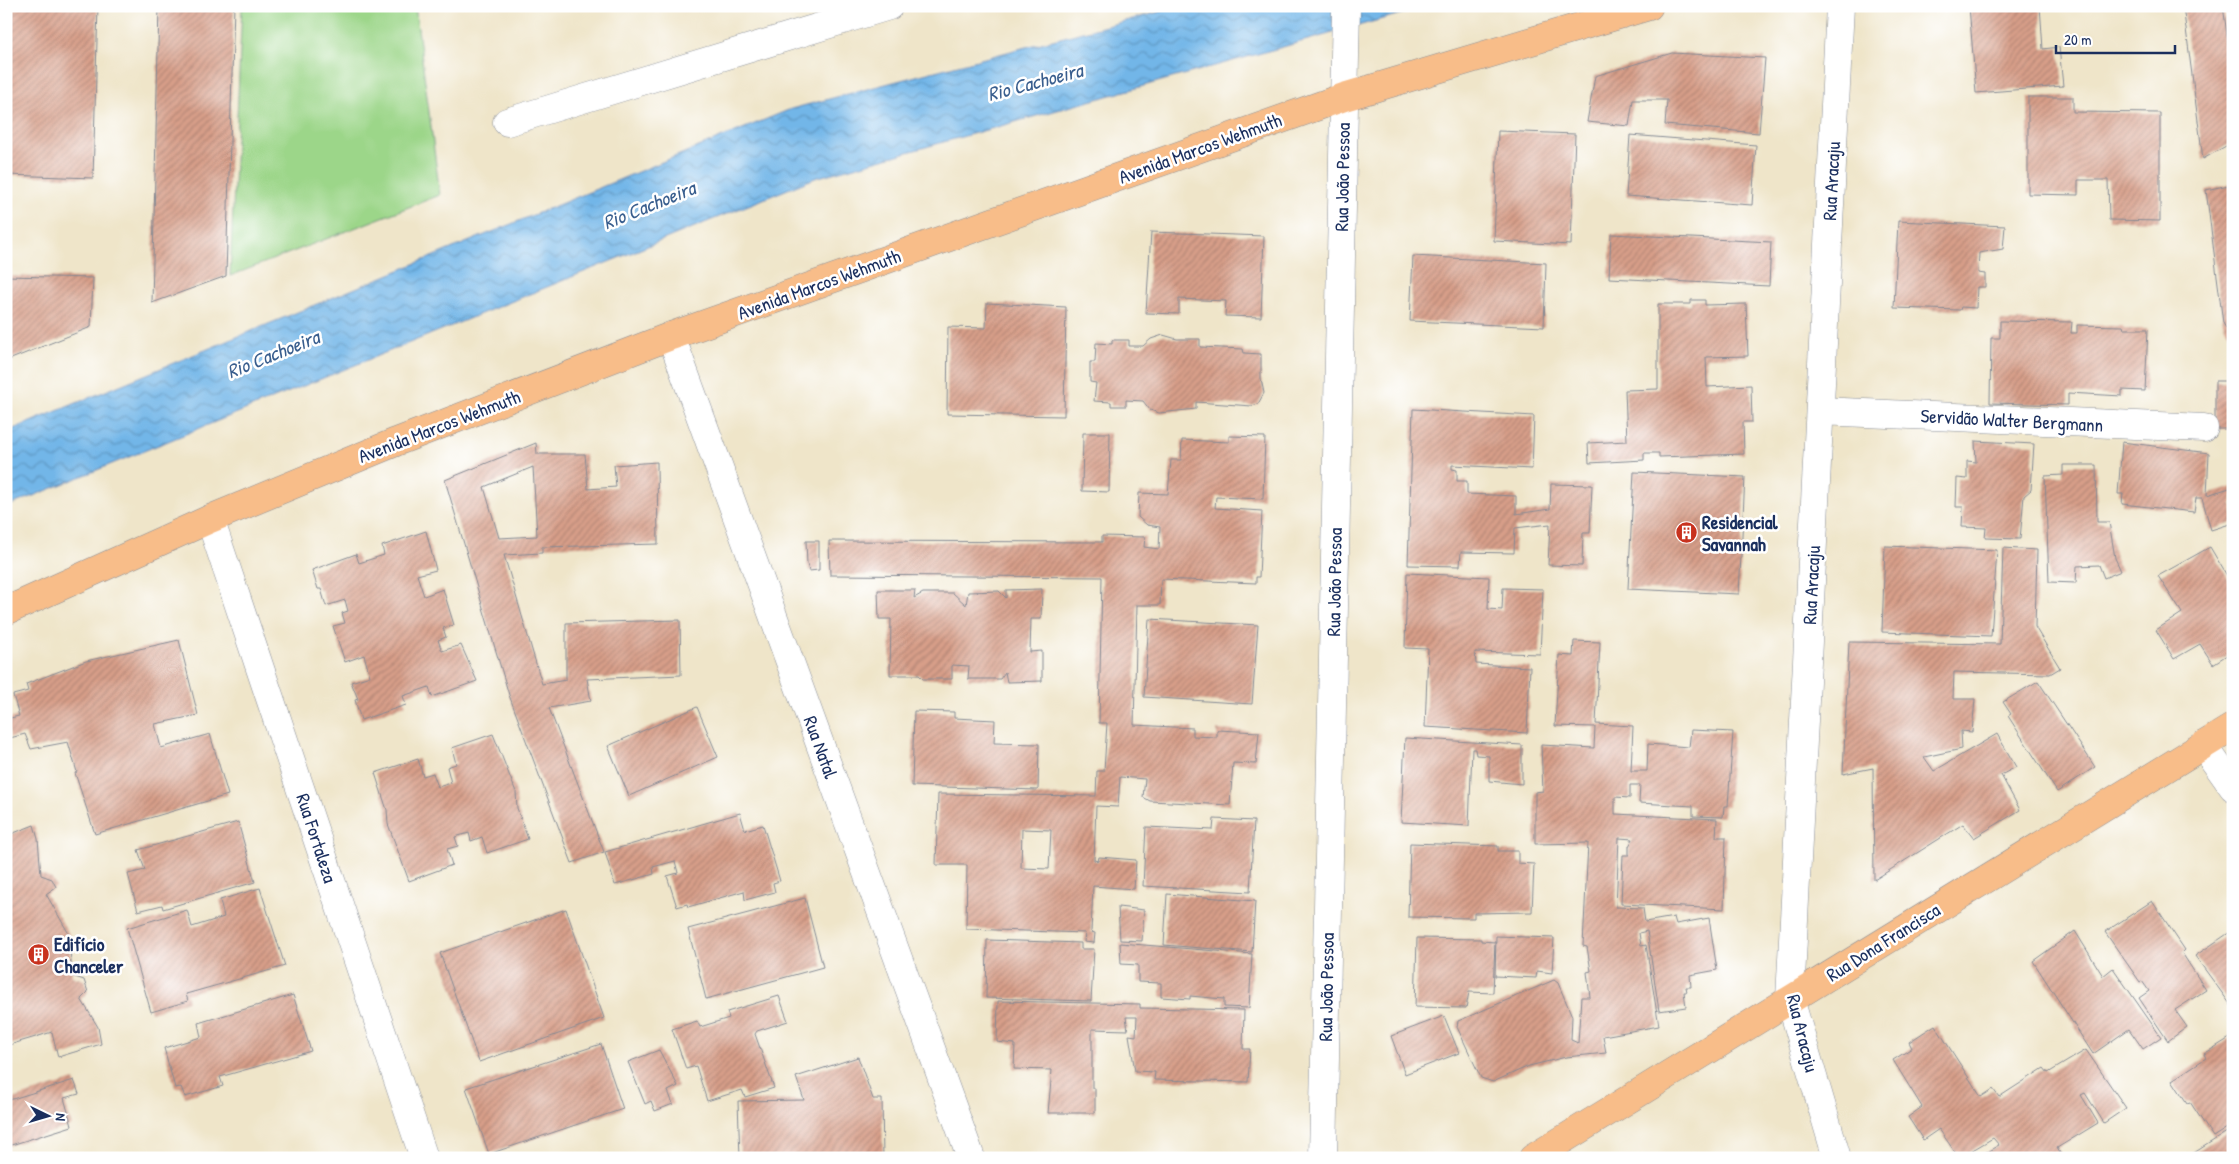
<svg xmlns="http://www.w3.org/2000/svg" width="2239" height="1164" viewBox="0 0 2239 1164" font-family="'Patrick Hand',sans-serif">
<defs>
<pattern id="water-waves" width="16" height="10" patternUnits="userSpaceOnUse" patternTransform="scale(1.25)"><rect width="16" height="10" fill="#72b6e8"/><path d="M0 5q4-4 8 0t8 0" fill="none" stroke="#5d94bf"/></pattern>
<pattern id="building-hatch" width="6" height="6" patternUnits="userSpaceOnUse" patternTransform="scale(1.25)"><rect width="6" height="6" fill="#d89f89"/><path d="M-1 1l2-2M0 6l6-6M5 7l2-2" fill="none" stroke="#ae8273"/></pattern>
</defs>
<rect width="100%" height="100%" fill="#fff"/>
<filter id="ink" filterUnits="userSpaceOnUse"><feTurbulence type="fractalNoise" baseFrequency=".02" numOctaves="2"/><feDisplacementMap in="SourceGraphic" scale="10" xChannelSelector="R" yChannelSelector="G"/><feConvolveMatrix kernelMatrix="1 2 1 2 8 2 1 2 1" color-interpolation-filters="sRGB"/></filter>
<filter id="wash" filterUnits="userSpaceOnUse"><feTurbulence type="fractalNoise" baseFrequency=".0096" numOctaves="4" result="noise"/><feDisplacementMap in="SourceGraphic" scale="20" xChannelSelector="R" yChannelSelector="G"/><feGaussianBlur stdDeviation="1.12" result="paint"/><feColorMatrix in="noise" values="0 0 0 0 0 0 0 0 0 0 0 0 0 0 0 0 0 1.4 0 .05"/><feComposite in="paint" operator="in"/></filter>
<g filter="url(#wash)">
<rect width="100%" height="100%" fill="#efe5c9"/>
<path fill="#9cd689" stroke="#5c8274" d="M 242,6 L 415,6 L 440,195 L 230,276 Z"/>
<path fill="url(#water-waves)" stroke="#4672a3" d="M 1182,6 L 1429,6 L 815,178 L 6,507 L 6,432 L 791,109 Z"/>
<g id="blocks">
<path fill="url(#building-hatch)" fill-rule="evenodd" d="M 6,6 L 98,6 L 93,178 L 6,175 Z
M 159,6 L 234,6 L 226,276 L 152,303 Z
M 1969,6 L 2040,6 L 2043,49 L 2059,47 L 2063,86 L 1976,93 Z
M 2183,6 L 2223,6 L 2233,77 L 2233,142 L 2203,159 Z
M 1672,53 L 1765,58 L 1759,133 L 1665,125 L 1667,100 L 1633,100 L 1629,126 L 1587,122 L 1595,76 Z
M 2028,97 L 2073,97 L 2073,112 L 2160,113 L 2160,221 L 2109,220 L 2108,180 L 2078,180 L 2078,195 L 2028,194 Z
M 1498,131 L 1575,134 L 1571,245 L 1494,241 Z
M 1630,135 L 1756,145 L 1752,205 L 1626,196 Z
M 2233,184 L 2233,340 L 2223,323 L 2206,190 Z
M 1898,221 L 2005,226 L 2003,249 L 1979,253 L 1978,273 L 1985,274 L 1985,287 L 1977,287 L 1976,308 L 1961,307 L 1960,310 L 1894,308 Z
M 1151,232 L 1264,236 L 1261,317 L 1225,316 L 1226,301 L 1179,299 L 1179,314 L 1146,313 Z
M 1611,234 L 1771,242 L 1769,286 L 1609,278 Z
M 1413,256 L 1546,263 L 1544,327 L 1410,321 Z
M 6,276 L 93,278 L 91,327 L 6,361 Z
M 1691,300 L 1705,300 L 1705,305 L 1746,304 L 1748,356 L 1706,357 L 1707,387 L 1751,385 L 1752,422 L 1743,422 L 1744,454 L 1659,457 L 1659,453 L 1644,453 L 1644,460 L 1589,463 L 1588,443 L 1627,441 L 1625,390 L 1658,389 L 1658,304 L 1691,304 Z
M 987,303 L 1066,307 L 1064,416 L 947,414 L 948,327 L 986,328 Z
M 2000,321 L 2072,322 L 2071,333 L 2077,333 L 2077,325 L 2123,326 L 2124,329 L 2148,329 L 2145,391 L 2122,390 L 2122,396 L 2068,393 L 2068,405 L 1990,403 L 1991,338 L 2000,338 Z
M 1163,335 L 1177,339 L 1200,339 L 1200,347 L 1243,349 L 1244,353 L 1261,354 L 1261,379 L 1264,393 L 1258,404 L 1252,406 L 1196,402 L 1196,409 L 1159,413 L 1150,410 L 1143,401 L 1126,400 L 1126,406 L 1111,406 L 1111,402 L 1094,401 L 1096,383 L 1090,382 L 1090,362 L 1095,362 L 1096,343 L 1112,344 L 1112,340 L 1129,340 L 1129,346 L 1143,346 L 1151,339 Z
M 2215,381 L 2233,381 L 2233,429 L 2215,429 Z
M 1413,409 L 1534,416 L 1532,469 L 1452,465 L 1452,469 L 1457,470 L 1457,481 L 1467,481 L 1467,494 L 1516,496 L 1516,514 L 1550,509 L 1551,484 L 1592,485 L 1590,533 L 1583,533 L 1582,566 L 1548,565 L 1550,524 L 1515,528 L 1514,553 L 1461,552 L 1460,566 L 1408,565 Z
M 1083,433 L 1110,433 L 1109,492 L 1082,491 Z
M 1229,436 L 1265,437 L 1263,499 L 1216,497 L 1215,508 L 1262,511 L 1259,577 L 1256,577 L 1256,583 L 1161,579 L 1160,605 L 1137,605 L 1134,725 L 1193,728 L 1193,736 L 1217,737 L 1217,730 L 1259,732 L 1256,764 L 1233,763 L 1230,805 L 1150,801 L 1143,797 L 1145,779 L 1120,777 L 1118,807 L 1096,806 L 1094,860 L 1098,861 L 1099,857 L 1136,860 L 1134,889 L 1093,886 L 1091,932 L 1095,933 L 1094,943 L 1084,942 L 1085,933 L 966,929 L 967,865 L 936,865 L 938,794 L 1096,796 L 1097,771 L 1104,771 L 1107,723 L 1099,723 L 1102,577 L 830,575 L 829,541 L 1102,542 L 1102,536 L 1145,537 L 1144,547 L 1159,549 L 1160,527 L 1147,525 L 1138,517 L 1139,493 L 1168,494 L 1171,460 L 1181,460 L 1182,440 L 1229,442 ZM 1022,829 L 1051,830 L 1049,869 L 1021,868 Z
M 1975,441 L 2034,444 L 2031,490 L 2024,496 L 2020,539 L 1985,538 L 1986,528 L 1962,527 L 1963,507 L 1956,507 L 1957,478 L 1967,479 L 1967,461 L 1976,462 Z
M 2122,442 L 2209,453 L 2207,495 L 2233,487 L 2233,523 L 2211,530 L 2202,498 L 2196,498 L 2194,512 L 2122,504 L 2123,494 L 2118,494 Z
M 536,443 L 537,454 L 585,454 L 588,489 L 616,487 L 614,465 L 657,462 L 658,544 L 542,547 L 542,553 L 504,555 L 542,684 L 566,680 L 566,623 L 680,620 L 681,675 L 587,679 L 591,701 L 549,708 L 604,852 L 572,863 L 509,695 L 445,480 ZM 533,467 L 537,536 L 499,538 L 484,487 Z
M 2063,465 L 2096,465 L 2097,522 L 2109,522 L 2115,558 L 2121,571 L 2104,578 L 2099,565 L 2077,566 L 2076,583 L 2049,582 L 2045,476 L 2063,475 Z
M 1634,472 L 1745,477 L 1739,594 L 1628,589 Z
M 426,531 L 436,570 L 417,575 L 424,596 L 443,589 L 454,625 L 443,628 L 446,637 L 438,640 L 442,651 L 461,645 L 477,681 L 432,697 L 429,687 L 403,696 L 406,705 L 361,720 L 355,700 L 358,699 L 351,682 L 370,676 L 364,655 L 345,662 L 333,626 L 345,623 L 342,613 L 348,611 L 345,600 L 326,606 L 321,589 L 318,589 L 312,570 L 356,554 L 359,563 L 384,555 L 382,546 Z
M 806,541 L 819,541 L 819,570 L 809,571 L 807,564 Z
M 1885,546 L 1997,550 L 1991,636 L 1882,632 Z
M 2210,547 L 2233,586 L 2233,651 L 2213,664 L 2200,644 L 2174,659 L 2156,630 L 2182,613 L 2158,576 Z
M 2003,548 L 2037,550 L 2035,627 L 2060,668 L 2050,674 L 1954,672 L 1953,699 L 1975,699 L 1972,732 L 1961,731 L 1962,749 L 1924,757 L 1934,771 L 1997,734 L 2016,767 L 2001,775 L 2020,810 L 1974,838 L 1963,824 L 1874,880 L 1873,768 L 1843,774 L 1849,642 L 2000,644 Z
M 1407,573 L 1489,577 L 1488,609 L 1502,610 L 1503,588 L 1543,589 L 1540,654 L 1475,652 L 1476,664 L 1530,667 L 1527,733 L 1425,727 L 1428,649 L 1405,648 Z
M 1042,589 L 1041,619 L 1031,619 L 1030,652 L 1042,651 L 1042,681 L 1007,682 L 1005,672 L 1000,679 L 968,679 L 969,666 L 952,665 L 952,679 L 923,679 L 919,675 L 890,675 L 891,619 L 879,619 L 878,590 L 915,590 L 914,598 L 923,593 L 953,593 L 966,605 L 968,592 L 999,591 L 1006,598 L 1006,590 Z
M 1149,619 L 1258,625 L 1252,704 L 1144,697 Z
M 179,640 L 198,715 L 155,724 L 161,748 L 210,734 L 228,795 L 95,834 L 75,773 L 77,772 L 68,742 L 31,749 L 25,734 L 10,738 L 6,719 L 19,716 L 13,695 L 28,691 L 26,684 L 86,661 Z
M 1574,641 L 1600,642 L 1596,724 L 1633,726 L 1631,771 L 1647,771 L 1648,744 L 1689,747 L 1691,730 L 1733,732 L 1728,806 L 1724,806 L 1723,817 L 1693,816 L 1693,806 L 1639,803 L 1640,785 L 1630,785 L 1630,798 L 1615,797 L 1615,814 L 1717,819 L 1716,837 L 1726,837 L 1724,909 L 1621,904 L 1623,855 L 1629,855 L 1629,846 L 1633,839 L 1619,838 L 1616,907 L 1643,908 L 1645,922 L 1674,917 L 1676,924 L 1709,918 L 1717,970 L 1690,975 L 1691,987 L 1686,987 L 1687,992 L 1684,992 L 1686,1007 L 1659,1011 L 1647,931 L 1639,933 L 1641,946 L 1646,945 L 1659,1026 L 1603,1036 L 1606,1053 L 1566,1057 L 1529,1066 L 1493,1082 L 1481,1078 L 1457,1027 L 1458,1021 L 1554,980 L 1558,983 L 1572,1016 L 1571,1040 L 1578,1043 L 1581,997 L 1590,997 L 1587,972 L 1591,971 L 1587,947 L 1583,946 L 1588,843 L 1535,844 L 1535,792 L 1543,791 L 1541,745 L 1594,748 L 1595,727 L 1555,726 L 1559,655 L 1573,656 Z
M 2038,681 L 2095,767 L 2057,792 L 2008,716 L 2011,714 L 2003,702 Z
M 697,707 L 718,757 L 629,796 L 608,746 Z
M 914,711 L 954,712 L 954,718 L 995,720 L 994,743 L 1039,744 L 1038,790 L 912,786 Z
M 493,734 L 516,792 L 517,808 L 528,839 L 487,853 L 482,837 L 471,841 L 469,833 L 455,837 L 458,846 L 447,849 L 452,865 L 409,881 L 388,824 L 387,810 L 375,773 L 418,759 L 423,776 L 433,773 L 438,787 L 451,783 L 447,767 L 456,764 L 452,748 Z
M 1405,738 L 1522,745 L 1522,784 L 1489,781 L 1489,756 L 1476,755 L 1475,749 L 1472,749 L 1469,826 L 1401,822 Z
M 740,813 L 745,830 L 763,825 L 780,881 L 773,883 L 775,892 L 745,900 L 744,891 L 688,907 L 687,904 L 677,907 L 667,876 L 678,873 L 675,861 L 653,867 L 654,874 L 615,885 L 605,852 Z
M 1214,819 L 1254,821 L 1250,892 L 1143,886 L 1146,827 L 1213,830 Z
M 238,822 L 255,882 L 163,909 L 162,905 L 138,911 L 128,874 L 145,870 L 138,850 Z
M 34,825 L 38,839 L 41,875 L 52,879 L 56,887 L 46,894 L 69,934 L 72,976 L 84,980 L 88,992 L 81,999 L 98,1027 L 101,1044 L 58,1057 L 52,1032 L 6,1046 L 6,836 Z
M 1410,843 L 1498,846 L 1498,851 L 1518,851 L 1518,863 L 1534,864 L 1532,912 L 1474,913 L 1474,918 L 1408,917 Z
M 260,888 L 285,966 L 186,994 L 188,1001 L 151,1012 L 127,928 L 187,910 L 192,927 L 224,917 L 220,900 Z
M 1167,894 L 1255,901 L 1252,952 L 1164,945 Z
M 805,898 L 823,967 L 706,999 L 688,929 Z
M 2152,901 L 2185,950 L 2182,953 L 2206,990 L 2175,1010 L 2187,1027 L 2168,1041 L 2139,998 L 2149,991 L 2142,981 L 2140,982 L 2105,932 Z
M 1118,907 L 1144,910 L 1142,941 L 1120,940 Z
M 566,909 L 604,1018 L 479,1062 L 440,953 Z
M 2233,930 L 2233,1008 L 2195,956 Z
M 2075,931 L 2103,976 L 2113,968 L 2161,1037 L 2143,1049 L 2129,1029 L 2093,1054 L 2033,961 Z
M 1496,936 L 1554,938 L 1552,973 L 1537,971 L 1536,978 L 1495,976 Z
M 1417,938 L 1481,939 L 1481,941 L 1495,942 L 1493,993 L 1469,992 L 1466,1008 L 1415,1007 Z
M 987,940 L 1081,943 L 1081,949 L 1094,949 L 1091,1001 L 986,998 Z
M 1120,943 L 1252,954 L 1249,1008 L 1224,1007 L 1224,999 L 1190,996 L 1190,999 L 1161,997 L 1161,983 L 1138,982 L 1138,965 L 1121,964 Z
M 293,995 L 311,1051 L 220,1077 L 223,1086 L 185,1097 L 181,1087 L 175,1088 L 164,1048 L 201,1037 L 198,1023 Z
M 779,996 L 788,1021 L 757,1031 L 755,1034 L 774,1088 L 745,1097 L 742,1090 L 707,1101 L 696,1066 L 686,1069 L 672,1029 L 697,1021 L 700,1027 L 729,1018 L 727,1012 Z
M 998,1001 L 1140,1004 L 1140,1008 L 1244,1010 L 1243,1049 L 1250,1049 L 1248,1082 L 1154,1080 L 1155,1072 L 1135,1071 L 1129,1035 L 1136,1036 L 1137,1017 L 1126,1017 L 1128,1030 L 1092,1029 L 1092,1088 L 1095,1088 L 1095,1113 L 1048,1113 L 1052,1070 L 1014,1069 L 1015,1044 L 997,1042 Z
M 1444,1016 L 1459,1053 L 1405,1074 L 1391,1036 Z
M 1935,1025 L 1981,1097 L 1993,1089 L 1999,1097 L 2044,1068 L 2048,1073 L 2086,1050 L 2126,1108 L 2104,1123 L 2085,1093 L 2081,1095 L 2098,1123 L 2057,1148 L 2063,1158 L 1976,1158 L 1999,1145 L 1993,1138 L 1959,1158 L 1939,1129 L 1923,1140 L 1908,1117 L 1922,1107 L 1893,1060 L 1912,1048 L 1909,1042 Z
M 2233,1036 L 2233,1124 L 2213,1137 L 2190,1102 L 2187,1103 L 2172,1080 L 2206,1058 L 2204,1054 Z
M 601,1044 L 623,1109 L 489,1154 L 466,1088 Z
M 659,1050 L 678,1086 L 668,1091 L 673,1104 L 655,1111 L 651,1101 L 645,1104 L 628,1062 Z
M 858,1057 L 873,1099 L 882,1099 L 883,1158 L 740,1158 L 738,1101 L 804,1100 L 796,1077 Z
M 74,1080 L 79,1094 L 64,1098 L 72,1126 L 8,1146 L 6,1101 Z
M 2233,1128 L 2233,1158 L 2186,1158 Z"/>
</g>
</g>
<g filter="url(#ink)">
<use href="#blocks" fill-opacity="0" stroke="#858a94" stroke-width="1"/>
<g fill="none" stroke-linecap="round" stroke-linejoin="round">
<defs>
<path id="minor" d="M 507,122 L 889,6
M 671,336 L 971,1158
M 1820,411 L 2204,428
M 210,519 L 424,1158
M 2203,745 L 2233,787
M 1323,1158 L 1346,6
M 1837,1158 L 1790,999 L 1840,6"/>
<path id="major" d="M 6,611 L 210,519 L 396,442 L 671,336 L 1344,97 L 1649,6
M 1533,1158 L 2233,727"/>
</defs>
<use href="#minor" stroke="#858a94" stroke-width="29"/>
<use href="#major" stroke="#858a94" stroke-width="29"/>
<use href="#minor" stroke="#fff" stroke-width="28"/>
<use href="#major" stroke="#f8bd89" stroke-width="28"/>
</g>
</g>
<defs>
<symbol id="building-disc" viewBox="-11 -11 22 22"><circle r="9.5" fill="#c8321e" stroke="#fff"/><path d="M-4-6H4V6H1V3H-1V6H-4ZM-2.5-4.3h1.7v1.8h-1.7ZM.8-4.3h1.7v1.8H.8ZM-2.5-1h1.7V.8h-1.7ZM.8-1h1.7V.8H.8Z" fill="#fff"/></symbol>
</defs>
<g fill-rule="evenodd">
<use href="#building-disc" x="1674" y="520" width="25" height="25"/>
<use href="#building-disc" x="26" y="942" width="25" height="25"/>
</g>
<g text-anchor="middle" stroke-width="5" stroke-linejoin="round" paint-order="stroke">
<g font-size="19" fill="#1b2f5e" stroke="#fff">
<text transform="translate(1200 148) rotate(-20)" y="7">Avenida Marcos Wehmuth</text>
<text transform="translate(1342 177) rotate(-89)" y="7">Rua João Pessoa</text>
<text transform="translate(1831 181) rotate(-87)" y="7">Rua Aracaju</text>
<text transform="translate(819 284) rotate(-20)" y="7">Avenida Marcos Wehmuth</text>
<text transform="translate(2012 420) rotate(3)" y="7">Servidão Walter Bergmann</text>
<text transform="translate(439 426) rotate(-21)" y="7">Avenida Marcos Wehmuth</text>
<text transform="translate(1334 582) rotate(-89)" y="7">Rua João Pessoa</text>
<text transform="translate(1811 585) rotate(-87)" y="7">Rua Aracaju</text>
<text transform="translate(821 747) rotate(70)" y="7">Rua Natal</text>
<text transform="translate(317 838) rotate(72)" y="7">Rua Fortaleza</text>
<text transform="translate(1883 942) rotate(-32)" y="7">Rua Dona Francisca</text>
<text transform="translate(1326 987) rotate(-89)" y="7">Rua João Pessoa</text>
<text transform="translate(1803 1033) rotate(76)" y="7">Rua Aracaju</text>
</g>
<g font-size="19" font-weight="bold" fill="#1b2f5e" stroke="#fff" text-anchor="start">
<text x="1702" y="529">Residencial<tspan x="1702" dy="22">Savannah</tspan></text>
<text x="54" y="951">Edifício<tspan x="54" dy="22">Chanceler</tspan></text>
</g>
<g font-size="20" font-style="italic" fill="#395e8e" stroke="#fff">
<text transform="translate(1035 82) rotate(-15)" y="7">Rio Cachoeira</text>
<text transform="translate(649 205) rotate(-22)" y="7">Rio Cachoeira</text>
<text transform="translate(273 354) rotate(-22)" y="7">Rio Cachoeira</text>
</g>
</g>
<rect width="2239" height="1164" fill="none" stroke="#fff" stroke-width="25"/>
<g transform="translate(48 1116) rotate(95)" stroke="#ffffff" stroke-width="4" paint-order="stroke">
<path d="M0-4L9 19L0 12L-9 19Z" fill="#1b2f5e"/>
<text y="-8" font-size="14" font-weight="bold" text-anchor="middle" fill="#1b2f5e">N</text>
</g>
<path d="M2056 45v8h119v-8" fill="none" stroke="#1b2f5e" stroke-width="2.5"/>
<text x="2064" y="45" font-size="15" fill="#1b2f5e" stroke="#ffffff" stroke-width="4" paint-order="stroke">20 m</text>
</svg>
